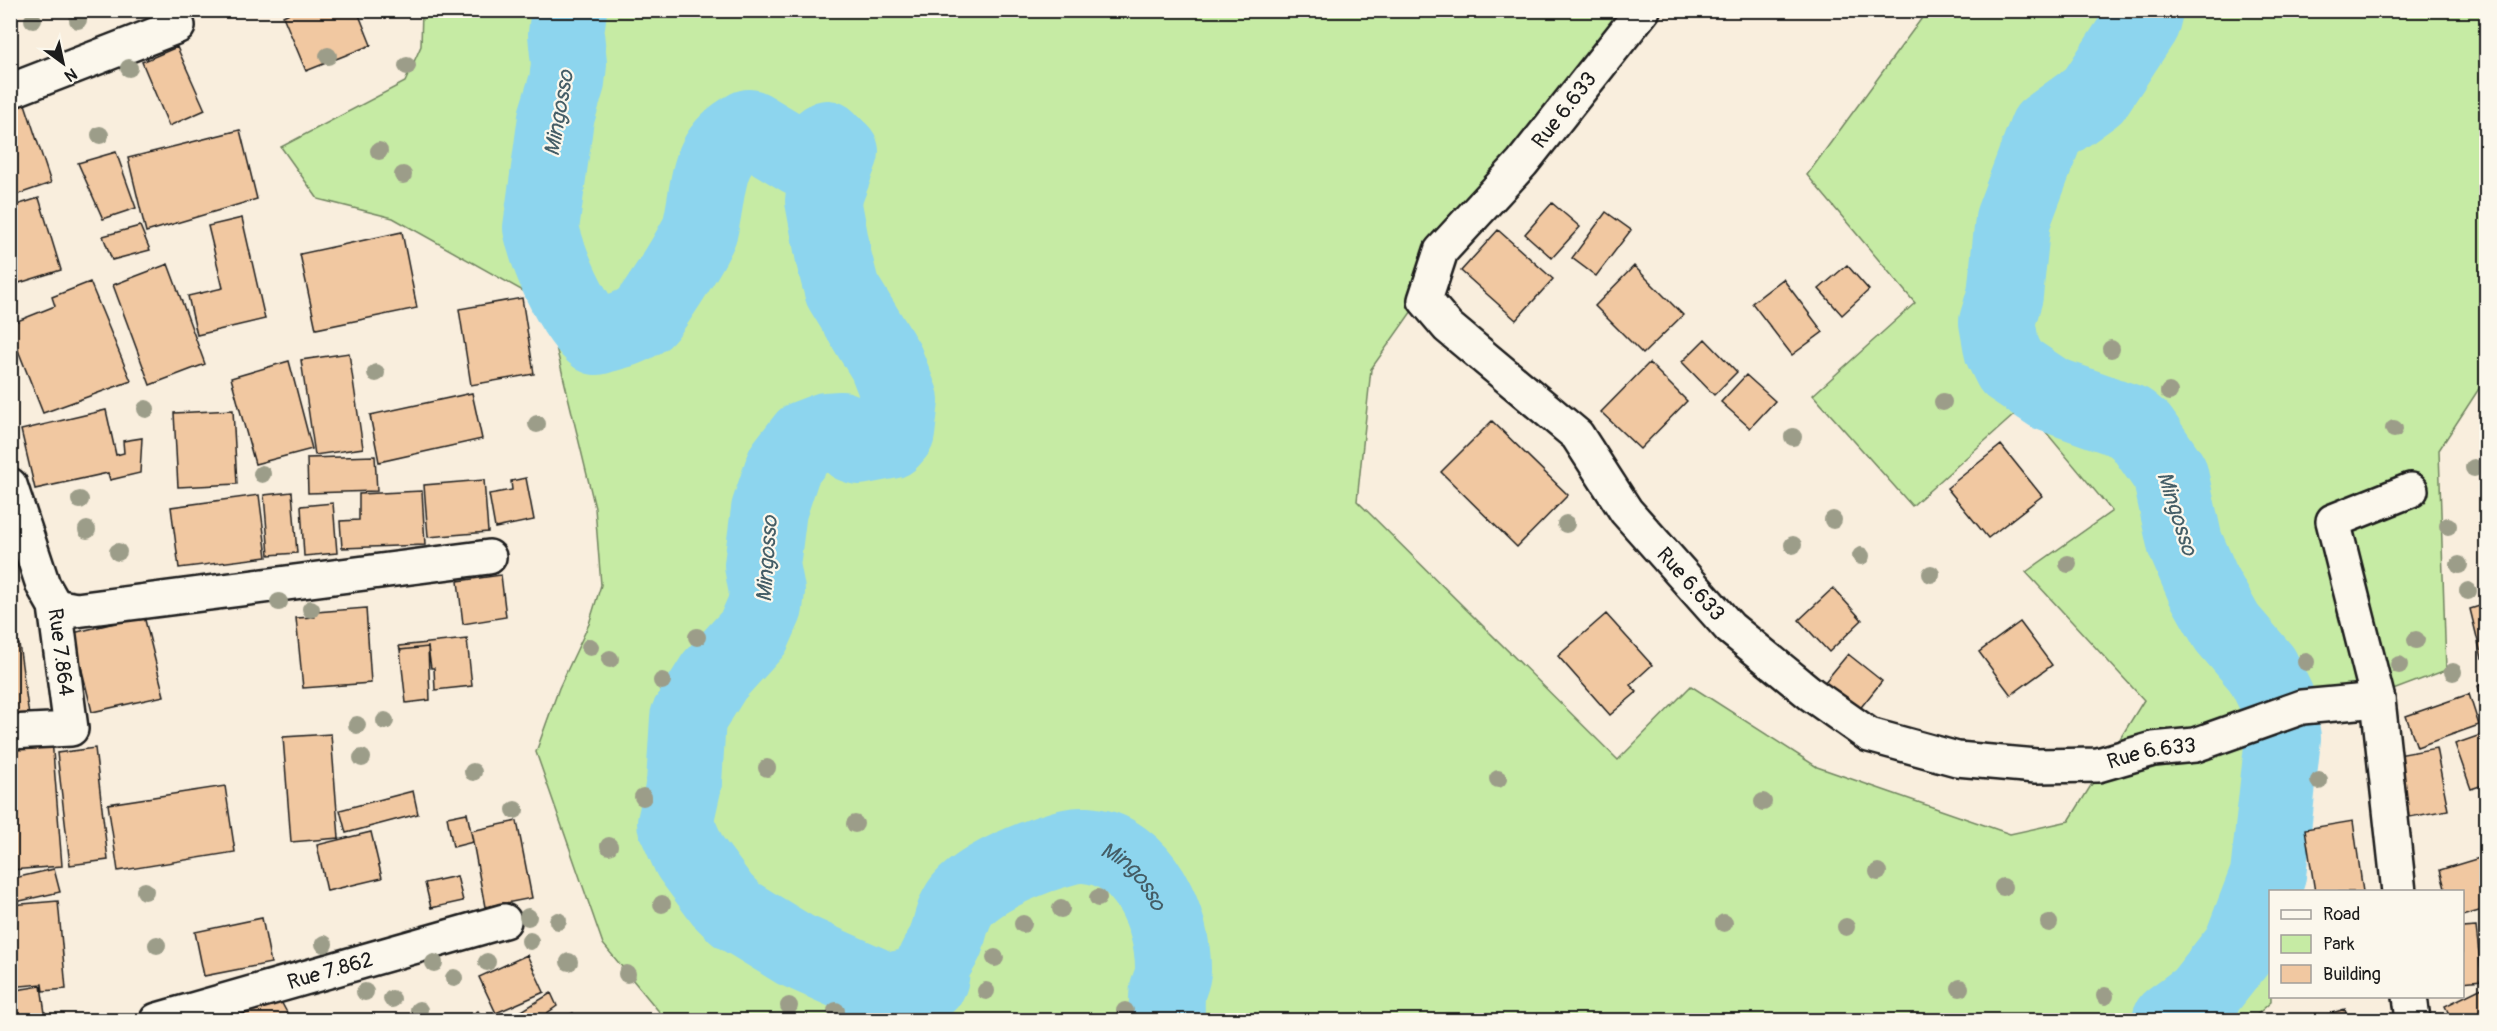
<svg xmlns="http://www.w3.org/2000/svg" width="2497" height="1031" viewBox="0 0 2497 1031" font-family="Pangolin,sans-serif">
<rect width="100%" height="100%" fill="#f9eedd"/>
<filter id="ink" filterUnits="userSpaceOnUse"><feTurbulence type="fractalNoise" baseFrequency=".0167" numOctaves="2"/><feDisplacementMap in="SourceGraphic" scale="12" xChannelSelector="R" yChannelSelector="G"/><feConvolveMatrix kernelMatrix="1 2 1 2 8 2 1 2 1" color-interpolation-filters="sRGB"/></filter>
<g filter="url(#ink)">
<path fill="#c6eba4" stroke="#718460" stroke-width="1.5" d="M 422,11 L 1619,11 L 1622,13 L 1371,369 L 1357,501 L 1618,760 L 1691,686 L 1817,767 L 2010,834 L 2069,821 L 2144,700 L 2026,572 L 2112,511 L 2024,406 L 1912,506 L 1813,395 L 1915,303 L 1807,175 L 1927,11 L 2486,11 L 2486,378 L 2439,450 L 2446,670 L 2306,723 L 2285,891 L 2270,892 L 2271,1002 L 2251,1020 L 666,1020 L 603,944 L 536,752 L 559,688 L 589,624 L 601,585 L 595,508 L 549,318 L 541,301 L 393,218 L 318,199 L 281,147 L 405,82 L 421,46 Z"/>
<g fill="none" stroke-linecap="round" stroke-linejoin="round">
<g stroke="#8dd5ee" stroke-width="76">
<path id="s1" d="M 569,10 L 566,34 L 569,64 L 567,82 L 556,118 L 541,228 C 548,259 572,318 597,337 C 613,332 631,329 644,318 C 654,309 696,242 700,229 C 711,184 703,152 749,127 L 801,158 L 827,138 L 841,152 L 823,200 L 834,259 L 842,290 L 886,362 L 901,400 L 897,433 L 890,441 L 859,447 L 853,445 L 841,429 L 826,430 L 805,438 L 784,465 L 769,510 L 762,565 L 767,591 L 765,607 L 754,632 L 714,676 L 688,718 L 684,783 L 675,823 L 690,857 L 722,900 L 736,914 L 795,950 L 887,991 L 928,983 C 933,977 931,973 933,966 C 936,956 944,948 947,938 C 951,924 953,912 962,900 C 979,880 1017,864 1041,855 C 1054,851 1071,844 1085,845 C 1143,848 1174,920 1173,971 C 1173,977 1170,983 1168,989 C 1166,999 1167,1010 1167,1020"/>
<path d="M 2145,10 L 2142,22 L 2094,95 L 2047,129 L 2013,219 L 2005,295 L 1997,322 L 2002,350 L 2011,368 L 2050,394 L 2129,422 L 2141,432 L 2170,474 L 2185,543 L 2204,587 L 2227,628 L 2262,669 L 2277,700 L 2283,738 L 2268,875 L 2241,946 L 2200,998 L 2170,1020"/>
</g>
</g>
<path fill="#f1c8a1" stroke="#1c1c1c" stroke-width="1.5" d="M 296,10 L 357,10 L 371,45 L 306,71 L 283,16 Z
M 177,47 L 205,110 L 169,126 L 142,62 Z
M 25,104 L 51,183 L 10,197 L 10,109 Z
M 240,130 L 257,199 L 146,232 L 128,158 Z
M 116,152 L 136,208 L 103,219 L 78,163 Z
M 39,198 L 61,270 L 19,283 L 10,256 L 10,207 Z
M 1552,203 L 1580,227 L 1552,258 L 1525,234 Z
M 1606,212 L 1631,230 L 1596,276 L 1572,258 Z
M 242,218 L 265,319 L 197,335 L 188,296 L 223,288 L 208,226 Z
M 140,226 L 150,250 L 112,260 L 103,236 Z
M 1498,230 L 1553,279 L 1516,320 L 1461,271 Z
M 402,232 L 417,308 L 316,329 L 300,254 Z
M 168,264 L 205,364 L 150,385 L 113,285 Z
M 1847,265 L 1869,290 L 1842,315 L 1819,289 Z
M 1634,266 L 1683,315 L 1643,354 L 1595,306 Z
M 10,274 L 18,285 L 10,289 Z
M 1783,279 L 1823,332 L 1792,355 L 1752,303 Z
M 90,282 L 131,381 L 43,413 L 10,330 L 10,324 L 55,306 L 52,297 Z
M 522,298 L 534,374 L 471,385 L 459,309 Z
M 1705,339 L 1737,372 L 1714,395 L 1682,362 Z
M 349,353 L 363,448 L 315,455 L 301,360 Z
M 289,361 L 312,449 L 255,464 L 231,378 Z
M 1649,363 L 1687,401 L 1640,449 L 1601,412 Z
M 2486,367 L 2486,416 L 2479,415 Z
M 1746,375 L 1775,401 L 1750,428 L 1721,402 Z
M 472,393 L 482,439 L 379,462 L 370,415 Z
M 106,410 L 116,455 L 124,453 L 123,441 L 142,438 L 140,473 L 110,480 L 108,473 L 35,489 L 21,430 Z
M 233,410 L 237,484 L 178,487 L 174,413 Z
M 1492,421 L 1568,495 L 1517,547 L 1441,472 Z
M 2001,445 L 2042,496 L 1988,538 L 1947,488 Z
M 375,456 L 377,491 L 308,493 L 307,458 Z
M 526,478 L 534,520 L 495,528 L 489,494 L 512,490 L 511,481 Z
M 484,480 L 488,532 L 428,537 L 424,485 Z
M 422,491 L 425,545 L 342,548 L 340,521 L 359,520 L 359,494 Z
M 292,492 L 297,553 L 269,555 L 264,495 Z
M 259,495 L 267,557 L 179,568 L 171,507 Z
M 333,503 L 337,553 L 304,556 L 301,506 Z
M 2486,511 L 2486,529 L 2482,513 Z
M 501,575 L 506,617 L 463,624 L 458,581 Z
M 1833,588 L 1862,620 L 1829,652 L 1799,620 Z
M 2486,604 L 2486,657 L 2482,658 L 2470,609 Z
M 366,608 L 371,683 L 303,688 L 296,618 L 315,617 L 316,612 Z
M 1606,614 L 1652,665 L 1630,685 L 1637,692 L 1610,715 L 1558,656 Z
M 144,616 L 164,696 L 92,712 L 73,633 Z
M 2020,622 L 2052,665 L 2011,695 L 1979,652 Z
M 467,639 L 472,686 L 435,690 L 434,668 L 431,668 L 428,647 L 400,650 L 399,646 Z
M 19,644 L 30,723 L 10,726 L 10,645 Z
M 428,647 L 430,700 L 406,703 L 400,650 Z
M 1848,654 L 1882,681 L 1854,716 L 1820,688 Z
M 2486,683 L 2486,712 L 2478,686 Z
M 2469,694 L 2479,725 L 2417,747 L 2406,716 Z
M 2486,733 L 2486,784 L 2471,789 L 2455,744 Z
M 331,734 L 339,838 L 291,842 L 283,737 Z
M 52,739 L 62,866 L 11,870 L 10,743 Z
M 95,748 L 108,860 L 70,865 L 57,753 Z
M 2436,748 L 2448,810 L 2399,819 L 2387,757 Z
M 225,786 L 235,852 L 118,871 L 108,804 Z
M 413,791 L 418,814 L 346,833 L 340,810 Z
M 467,813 L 473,842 L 453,847 L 447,817 Z
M 517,821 L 532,898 L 485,907 L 471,831 Z
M 2353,821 L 2363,892 L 2315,892 L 2305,829 Z
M 371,832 L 382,878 L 327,891 L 317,845 Z
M 2486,856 L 2486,909 L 2462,916 L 2462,892 L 2446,892 L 2440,870 Z
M 54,869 L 60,892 L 11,903 L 10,879 Z
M 457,876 L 463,901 L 431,908 L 425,883 Z
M 58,901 L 66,989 L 43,991 L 42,984 L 10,987 L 10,905 Z
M 262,918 L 271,963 L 204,976 L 195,932 Z
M 2476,927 L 2482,980 L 2462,982 L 2462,928 Z
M 527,955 L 544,992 L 496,1013 L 479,977 Z
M 41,986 L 46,1020 L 10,1020 L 10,991 Z
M 2486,986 L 2486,1020 L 2452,1020 L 2445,1006 Z
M 551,993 L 557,1006 L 537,1020 L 507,1020 Z
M 278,996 L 291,1020 L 232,1020 Z
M 2345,1009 L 2347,1020 L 2310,1020 Z
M 478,1011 L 484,1020 L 462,1020 Z
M 573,1013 L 577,1020 L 559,1020 Z"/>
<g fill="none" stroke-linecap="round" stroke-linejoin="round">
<defs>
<g id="street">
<path id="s2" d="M 1643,10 L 1522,163 L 1441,251 L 1425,300 L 1448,327 L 1577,435 L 1626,511 L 1730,628 L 1811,694 L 1869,735 L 1957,759 L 2036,766 L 2098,765 L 2153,749 L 2195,745 L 2302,707 L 2378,700"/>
<path d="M 10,91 L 178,26"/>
<path id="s3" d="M 10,485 L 43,585 L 55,606 L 71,729 L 10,732"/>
<path d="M 55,606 L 76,610 L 489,557"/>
<path d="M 2399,892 L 2378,700 L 2333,521 L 2411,490"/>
<path d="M 2410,996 L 2413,1020"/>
<path id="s4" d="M 157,1020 L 504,921"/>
</g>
</defs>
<use href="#street" stroke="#1c1c1c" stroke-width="38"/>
<use href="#street" stroke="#fbf7ec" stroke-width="33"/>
</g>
<g fill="#9c9d89">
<circle cx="33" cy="20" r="9"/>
<circle cx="78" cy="20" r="9"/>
<circle cx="328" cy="56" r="9"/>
<circle cx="407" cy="66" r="9"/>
<circle cx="129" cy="68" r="9"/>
<circle cx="100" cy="135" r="9"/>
<circle cx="379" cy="151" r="9"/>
<circle cx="403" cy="175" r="9"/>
<circle cx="2111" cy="349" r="9"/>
<circle cx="376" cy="373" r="9"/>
<circle cx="2169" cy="392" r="9"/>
<circle cx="1943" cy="402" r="9"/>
<circle cx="146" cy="409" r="9"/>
<circle cx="537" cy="424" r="9"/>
<circle cx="2394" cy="429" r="9"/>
<circle cx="1793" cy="437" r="9"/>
<circle cx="2474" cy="468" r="9"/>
<circle cx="262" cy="474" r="9"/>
<circle cx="80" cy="500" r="9"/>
<circle cx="1833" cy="520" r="9"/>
<circle cx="1566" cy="524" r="9"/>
<circle cx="2448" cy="526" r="9"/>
<circle cx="87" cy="530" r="9"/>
<circle cx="1793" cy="545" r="9"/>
<circle cx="118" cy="552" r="9"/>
<circle cx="1861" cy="556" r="9"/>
<circle cx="2068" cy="564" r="9"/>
<circle cx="2459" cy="565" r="9"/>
<circle cx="1931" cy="574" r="9"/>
<circle cx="2468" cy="591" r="9"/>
<circle cx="279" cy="602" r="9"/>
<circle cx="311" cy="609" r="9"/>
<circle cx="697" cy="637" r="9"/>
<circle cx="2416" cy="640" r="9"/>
<circle cx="590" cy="647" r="9"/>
<circle cx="610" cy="659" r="9"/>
<circle cx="2306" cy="662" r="9"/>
<circle cx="2399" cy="665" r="9"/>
<circle cx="2453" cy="672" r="9"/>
<circle cx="662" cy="681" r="9"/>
<circle cx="385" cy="721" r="9"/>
<circle cx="357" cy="725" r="9"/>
<circle cx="362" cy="758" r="9"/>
<circle cx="767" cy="768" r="9"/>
<circle cx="473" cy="772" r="9"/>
<circle cx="1498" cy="779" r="9"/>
<circle cx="2319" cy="781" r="9"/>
<circle cx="643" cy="797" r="9"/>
<circle cx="1763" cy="802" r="9"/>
<circle cx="515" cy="810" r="9"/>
<circle cx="855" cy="824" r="9"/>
<circle cx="609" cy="846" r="9"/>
<circle cx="1878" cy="872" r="9"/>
<circle cx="2003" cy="887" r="9"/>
<circle cx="145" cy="891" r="9"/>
<circle cx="1098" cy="898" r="9"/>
<circle cx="662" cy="904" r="9"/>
<circle cx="1061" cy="909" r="9"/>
<circle cx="528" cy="917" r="9"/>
<circle cx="558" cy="921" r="9"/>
<circle cx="1724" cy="923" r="9"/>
<circle cx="2049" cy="923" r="9"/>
<circle cx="1023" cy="924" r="9"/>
<circle cx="1846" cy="927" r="9"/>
<circle cx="530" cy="941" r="9"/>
<circle cx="324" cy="944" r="9"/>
<circle cx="157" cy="945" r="9"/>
<circle cx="995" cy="958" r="9"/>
<circle cx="487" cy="962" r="9"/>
<circle cx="569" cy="962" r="9"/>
<circle cx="434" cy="963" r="9"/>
<circle cx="627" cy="974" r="9"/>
<circle cx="454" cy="978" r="9"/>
<circle cx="1960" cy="988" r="9"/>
<circle cx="986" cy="991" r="9"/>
<circle cx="365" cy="992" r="9"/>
<circle cx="2105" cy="996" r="9"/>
<circle cx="392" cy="999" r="9"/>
<circle cx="789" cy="1006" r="9"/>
<circle cx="419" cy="1010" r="9"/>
<circle cx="836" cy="1011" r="9"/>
<circle cx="1125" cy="1011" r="9"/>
</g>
</g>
<g text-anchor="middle" stroke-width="4.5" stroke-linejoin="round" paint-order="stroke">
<g font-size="21" fill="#1c1c1c" stroke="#fbf7ec">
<text transform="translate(1564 110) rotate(-52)" y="7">Rue 6.633</text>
<text dy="7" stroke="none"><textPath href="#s2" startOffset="758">Rue 6.633</textPath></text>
<text dy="7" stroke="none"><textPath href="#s3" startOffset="176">Rue 7.864</textPath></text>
<text dy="7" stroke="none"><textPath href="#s2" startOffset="1280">Rue 6.633</textPath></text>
<text dy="7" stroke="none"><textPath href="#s4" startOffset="180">Rue 7.862</textPath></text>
</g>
<g font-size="22" font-style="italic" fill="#445d66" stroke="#fbf7ec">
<text transform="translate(558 113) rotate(-80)" y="8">Mingosso</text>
<text transform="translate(2178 513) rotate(72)" y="8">Mingosso</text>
<text transform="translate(766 559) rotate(-86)" y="8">Mingosso</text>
<text dy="8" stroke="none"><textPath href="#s1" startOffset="2174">Mingosso</textPath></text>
</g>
</g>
<rect width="2497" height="1031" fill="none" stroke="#fbf7ec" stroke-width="36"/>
<rect x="18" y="18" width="2461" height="995" fill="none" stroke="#1c1c1c" stroke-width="2" filter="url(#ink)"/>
<rect x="2269" y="890" width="195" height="108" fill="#fbf7ec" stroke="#a29f99" stroke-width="1.5"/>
<rect x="2281" y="910" width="30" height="9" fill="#fbf7ec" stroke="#a29f99" stroke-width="1.5"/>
<text x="2323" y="920" font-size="18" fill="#1c1c1c">Road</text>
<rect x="2281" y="935" width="30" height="18" fill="#c6eba4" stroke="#a29f99" stroke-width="1.5"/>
<text x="2323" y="950" font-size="18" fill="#1c1c1c">Park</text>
<rect x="2281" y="965" width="30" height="18" fill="#f1c8a1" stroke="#a29f99" stroke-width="1.5"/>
<text x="2323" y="980" font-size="18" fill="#1c1c1c">Building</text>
<g transform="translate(63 63) rotate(147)" stroke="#fbf7ec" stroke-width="4.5" paint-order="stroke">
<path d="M0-4.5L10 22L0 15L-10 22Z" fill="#1c1c1c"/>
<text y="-9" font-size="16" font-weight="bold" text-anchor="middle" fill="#1c1c1c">N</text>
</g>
</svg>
